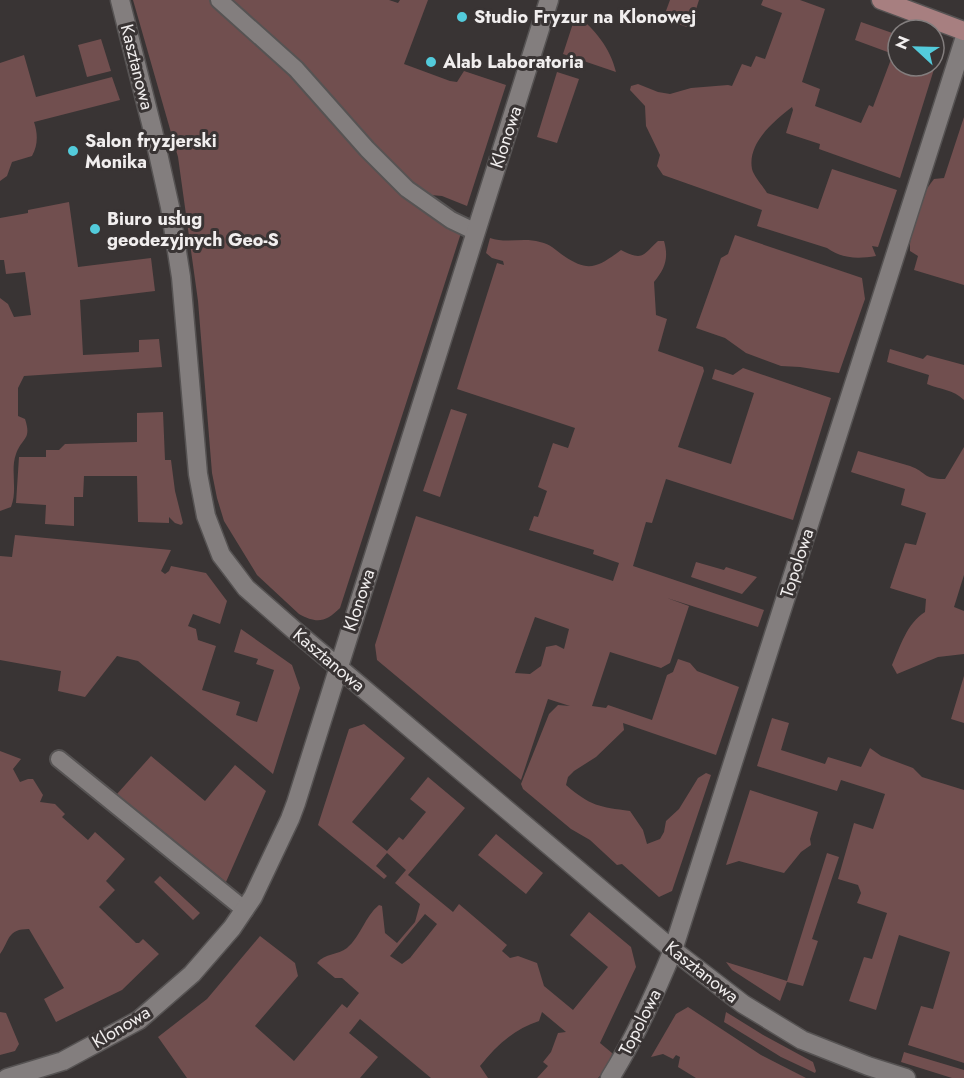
<svg xmlns="http://www.w3.org/2000/svg" width="964" height="1078" viewBox="0 0 964 1078" font-family="Jost,sans-serif">
<rect width="100%" height="100%" fill="#393434"/>
<path fill="#714f4f" fill-rule="evenodd" d="M 133,0 L 389,0 L 398,3 L 400,0 L 428,0 L 404,64 L 450,81 L 457,82 L 464,71 L 506,85 L 467,206 L 442,196 L 431,195 L 426,202 L 461,233 L 340,608 C 326,622 317,624 299,614 L 257,575 L 224,521 L 217,498 L 212,473 L 198,301 L 178,157 Z
M 670,0 L 699,0 L 690,28 L 663,19 Z
M 763,0 L 800,0 L 825,9 L 802,82 L 820,89 L 815,106 L 861,123 L 869,105 L 873,107 L 893,54 L 855,40 L 861,22 L 898,35 L 898,66 L 934,66 L 934,48 L 940,50 L 900,178 L 819,149 L 820,144 L 786,133 L 793,110 L 792,107 C 775,120 747,143 752,169 C 754,177 763,186 767,193 L 818,209 L 832,169 L 897,190 L 878,247 L 872,246 L 876,256 C 858,259 843,259 827,248 L 757,226 L 762,210 L 663,175 L 657,166 L 660,155 L 646,126 L 645,106 L 630,90 L 631,86 L 638,84 L 658,92 L 670,94 L 691,88 L 728,85 L 732,86 L 742,64 L 751,67 L 756,56 L 765,59 L 782,13 L 761,5 Z
M 576,14 C 595,30 610,47 616,72 L 563,54 Z
M 101,39 L 111,71 L 87,77 L 78,45 Z
M 24,55 L 36,97 L 112,77 L 120,100 L 34,122 C 38,134 38,145 32,156 L 12,162 L 7,176 L 0,181 L 0,63 Z
M 557,72 L 579,79 L 557,143 L 537,137 Z
M 964,117 L 964,285 L 914,270 L 918,256 L 910,251 C 910,223 917,200 934,179 L 944,178 Z
M 69,202 L 78,267 L 151,258 L 155,291 L 80,300 L 83,355 L 139,352 L 139,340 L 159,339 L 162,367 L 24,376 L 18,388 L 18,416 L 25,419 C 32,440 22,437 16,454 C 10,470 18,490 11,507 L 0,511 L 0,298 L 8,304 L 14,317 L 31,315 L 25,272 L 6,274 L 4,260 L 0,260 L 0,218 L 28,213 L 28,210 Z
M 735,235 L 862,278 L 865,299 L 839,373 L 800,367 L 781,366 L 746,353 L 725,338 L 696,328 L 721,258 L 728,254 Z
M 490,238 C 507,244 523,237 540,242 C 551,244 555,250 564,256 C 589,273 598,267 621,250 C 643,261 642,256 658,241 L 664,241 C 669,258 665,269 654,282 L 656,315 L 667,319 L 658,351 L 703,367 L 704,371 L 678,447 L 731,464 L 754,393 L 712,379 L 715,369 L 733,375 L 743,368 L 831,398 L 793,520 L 666,479 L 652,523 L 646,522 L 633,566 L 764,610 L 758,627 L 667,598 L 689,606 L 670,663 L 661,668 L 610,652 L 592,706 L 606,708 L 608,705 L 652,720 L 667,675 L 673,672 L 678,659 L 690,663 L 697,671 L 739,687 L 716,755 L 623,723 L 624,730 L 596,757 L 574,771 L 568,777 L 566,785 C 590,806 600,807 630,811 L 643,830 L 647,844 L 660,839 L 664,832 L 666,821 L 679,809 L 698,778 L 706,773 L 711,775 L 672,891 L 659,897 L 622,864 L 617,865 L 590,840 L 571,829 L 523,789 L 521,784 L 549,714 L 558,705 L 570,706 L 548,699 L 521,780 L 377,660 L 375,645 L 416,516 L 613,581 L 619,563 L 593,554 L 594,550 L 529,530 L 534,516 L 538,517 L 547,491 L 538,487 L 553,443 L 568,448 L 575,428 L 457,389 L 497,263 L 504,265 L 503,261 L 492,258 L 486,253 ZM 535,617 L 569,629 L 564,649 L 556,645 L 546,647 L 541,666 L 530,674 L 515,673 Z
M 890,349 L 923,359 L 927,355 L 964,365 L 964,400 C 953,389 941,390 927,384 L 929,375 L 887,362 Z
M 451,409 L 467,414 L 440,497 L 423,491 Z
M 163,412 L 165,460 L 171,460 L 175,491 L 183,523 L 181,525 L 175,523 L 169,517 L 169,523 L 138,522 L 137,476 L 84,476 L 83,497 L 74,497 L 74,526 L 45,524 L 46,505 L 16,503 L 19,457 L 46,457 L 46,450 L 59,450 L 65,444 L 137,442 L 137,413 Z
M 964,447 L 964,575 L 954,607 L 964,611 L 964,654 L 938,657 L 897,674 L 892,665 C 900,647 907,623 925,612 L 926,599 L 890,588 L 905,543 L 916,545 L 926,513 L 901,505 L 905,489 L 851,472 L 858,451 C 875,456 893,461 910,466 C 927,472 922,479 945,479 Z
M 15,535 L 171,550 L 161,571 L 165,574 L 169,571 L 171,566 L 206,573 L 227,601 L 220,624 L 193,614 L 188,626 L 196,629 L 198,640 L 216,646 L 202,690 L 240,702 L 236,715 L 257,722 L 274,670 L 256,664 L 258,659 L 234,652 L 241,629 L 292,665 L 300,688 L 273,774 L 138,661 L 117,656 L 85,697 L 58,691 L 61,671 L 0,660 L 0,556 L 12,557 Z
M 696,562 L 724,570 L 726,567 L 757,577 L 742,594 L 691,577 Z
M 964,676 L 964,723 L 951,719 Z
M 772,718 L 789,723 L 781,750 L 825,764 L 828,757 L 861,767 L 870,748 L 881,756 L 913,768 L 922,777 L 964,790 L 964,1063 L 908,1045 L 921,1006 L 933,1009 L 950,952 L 899,935 L 876,1010 L 849,1001 L 864,957 L 872,959 L 887,913 L 857,903 L 861,893 L 858,885 L 838,879 L 854,823 L 873,829 L 885,794 L 841,780 L 837,791 L 757,766 Z
M 364,724 L 405,758 L 352,822 L 387,851 L 399,837 L 403,840 L 426,812 L 410,799 L 428,777 L 465,808 L 408,875 L 453,912 L 459,904 L 507,945 L 502,951 L 510,958 L 518,956 L 537,963 L 544,986 L 573,1010 L 608,967 L 570,935 L 589,912 L 631,947 L 636,967 L 600,1043 L 612,1053 L 611,1063 L 598,1078 L 537,1078 L 548,1066 L 543,1062 L 551,1052 L 558,1033 L 566,1032 L 542,1012 L 539,1021 C 514,1029 496,1046 480,1066 L 488,1078 L 431,1078 L 360,1019 L 349,1033 L 378,1057 L 360,1078 L 187,1078 L 158,1037 L 207,999 L 260,936 L 295,963 L 298,976 L 255,1026 L 294,1061 L 342,1004 L 347,1008 L 359,993 L 342,978 L 335,978 L 317,963 C 325,953 338,955 347,948 C 361,936 365,916 379,905 L 382,906 L 385,933 L 397,943 L 415,922 L 420,904 L 395,883 L 406,870 L 387,853 L 376,866 L 387,876 L 384,879 L 318,825 L 349,729 ZM 425,914 L 437,924 L 410,958 L 402,964 L 390,956 Z
M 0,751 L 21,759 L 13,769 L 20,782 L 28,779 L 33,779 L 43,795 L 40,802 L 55,804 L 65,814 L 62,817 L 88,840 L 95,832 L 125,859 L 106,881 L 115,890 L 99,907 L 136,943 L 139,943 L 143,939 L 159,954 L 122,990 L 56,1022 L 44,999 L 64,988 L 29,929 C 7,929 10,940 0,954 Z
M 151,756 L 205,801 L 235,765 L 266,791 L 226,882 L 117,794 Z
M 750,790 L 818,812 L 810,839 L 811,845 L 801,852 L 784,873 L 739,861 L 726,865 Z
M 496,834 L 543,873 L 526,894 L 478,855 Z
M 827,853 L 839,857 L 812,939 L 818,941 L 803,986 L 787,982 L 780,1001 L 732,970 L 726,962 L 787,981 Z
M 160,876 L 200,913 L 193,920 L 154,882 Z
M 688,1007 L 761,1055 L 806,1078 L 696,1078 L 678,1067 L 680,1057 L 676,1055 L 673,1059 L 663,1054 L 651,1057 L 676,1014 Z
M 0,1012 L 6,1013 L 19,1044 L 15,1051 L 0,1055 Z
M 726,1012 L 765,1036 L 813,1062 L 816,1071 L 815,1073 L 781,1057 L 724,1022 Z
M 904,1052 L 964,1070 L 964,1078 L 952,1078 L 901,1062 Z"/>
<g fill="none" stroke-linecap="round" stroke-linejoin="round">
<defs>
<path id="lane" d="M 219,0 L 296,69 L 367,149 L 407,189 L 451,220 L 476,232
M 59,759 L 245,910"/>
<path id="street" d="M 120,0 L 153,131 L 170,207 L 181,277 L 198,474 L 206,516 L 221,555 L 234,572 L 246,588 L 294,630 L 673,950 L 743,1004 L 802,1040 L 868,1066 L 906,1078
M 7,1078 L 63,1061 L 139,1020 L 192,974 L 232,928 L 253,897 L 290,819 L 296,803 L 549,0
M 610,1078 C 635,1038 655,994 673,950 L 964,40"/>
<path id="secondary" d="M 881,0 L 964,31"/>
</defs>
<use href="#lane" stroke="#565353" stroke-width="20"/>
<use href="#street" stroke="#565353" stroke-width="21"/>
<use href="#secondary" stroke="#565353" stroke-width="21"/>
<use href="#lane" stroke="#837e7e" stroke-width="16"/>
<use href="#street" stroke="#837e7e" stroke-width="18"/>
<use href="#secondary" stroke="#a77f80" stroke-width="18"/>
</g>
<g fill="#53cbdb" stroke="#393434" stroke-width="2">
<circle cx="462" cy="17" r="6"/>
<circle cx="431" cy="62" r="6"/>
<circle cx="73" cy="151" r="6"/>
<circle cx="95" cy="229" r="6"/>
</g>
<g text-anchor="middle" stroke-width="6" stroke-linejoin="round" paint-order="stroke">
<g font-size="18" font-weight="bold" fill="#f1eeee" stroke="#393434" text-anchor="start">
<text x="474" y="23">Studio Fryzur na Klonowej</text>
<text x="443" y="68">Alab Laboratoria</text>
<text x="85" y="147">Salon fryzjerski<tspan x="85" dy="21">Monika</tspan></text>
<text x="107" y="225">Biuro usług<tspan x="107" dy="21">geodezyjnych Geo-S</tspan></text>
</g>
<g font-size="18" fill="#f1eeee" stroke="#393434">
<text transform="translate(137 67) rotate(76)" y="6">Kasztanowa</text>
<text transform="translate(506 137) rotate(-72)" y="6">Klonowa</text>
<text transform="translate(797 563) rotate(-72)" y="6">Topolowa</text>
<text transform="translate(359 600) rotate(-72)" y="6">Klonowa</text>
<text transform="translate(329 660) rotate(40)" y="6">Kasztanowa</text>
<text transform="translate(702 972) rotate(38)" y="6">Kasztanowa</text>
<text transform="translate(640 1022) rotate(-63)" y="6">Topolowa</text>
<text transform="translate(121 1027) rotate(-31)" y="6">Klonowa</text>
</g>
</g>
<g transform="translate(916 48) rotate(292)"><circle r="28" fill="#393434" stroke="#837e7e" stroke-width="1.5"/>
<path d="M0-4.5L10 22L0 15L-10 22Z" fill="#53cbdb"/>
<text y="-9" font-size="16" font-weight="bold" text-anchor="middle" fill="#f1eeee">N</text>
</g>
</svg>
